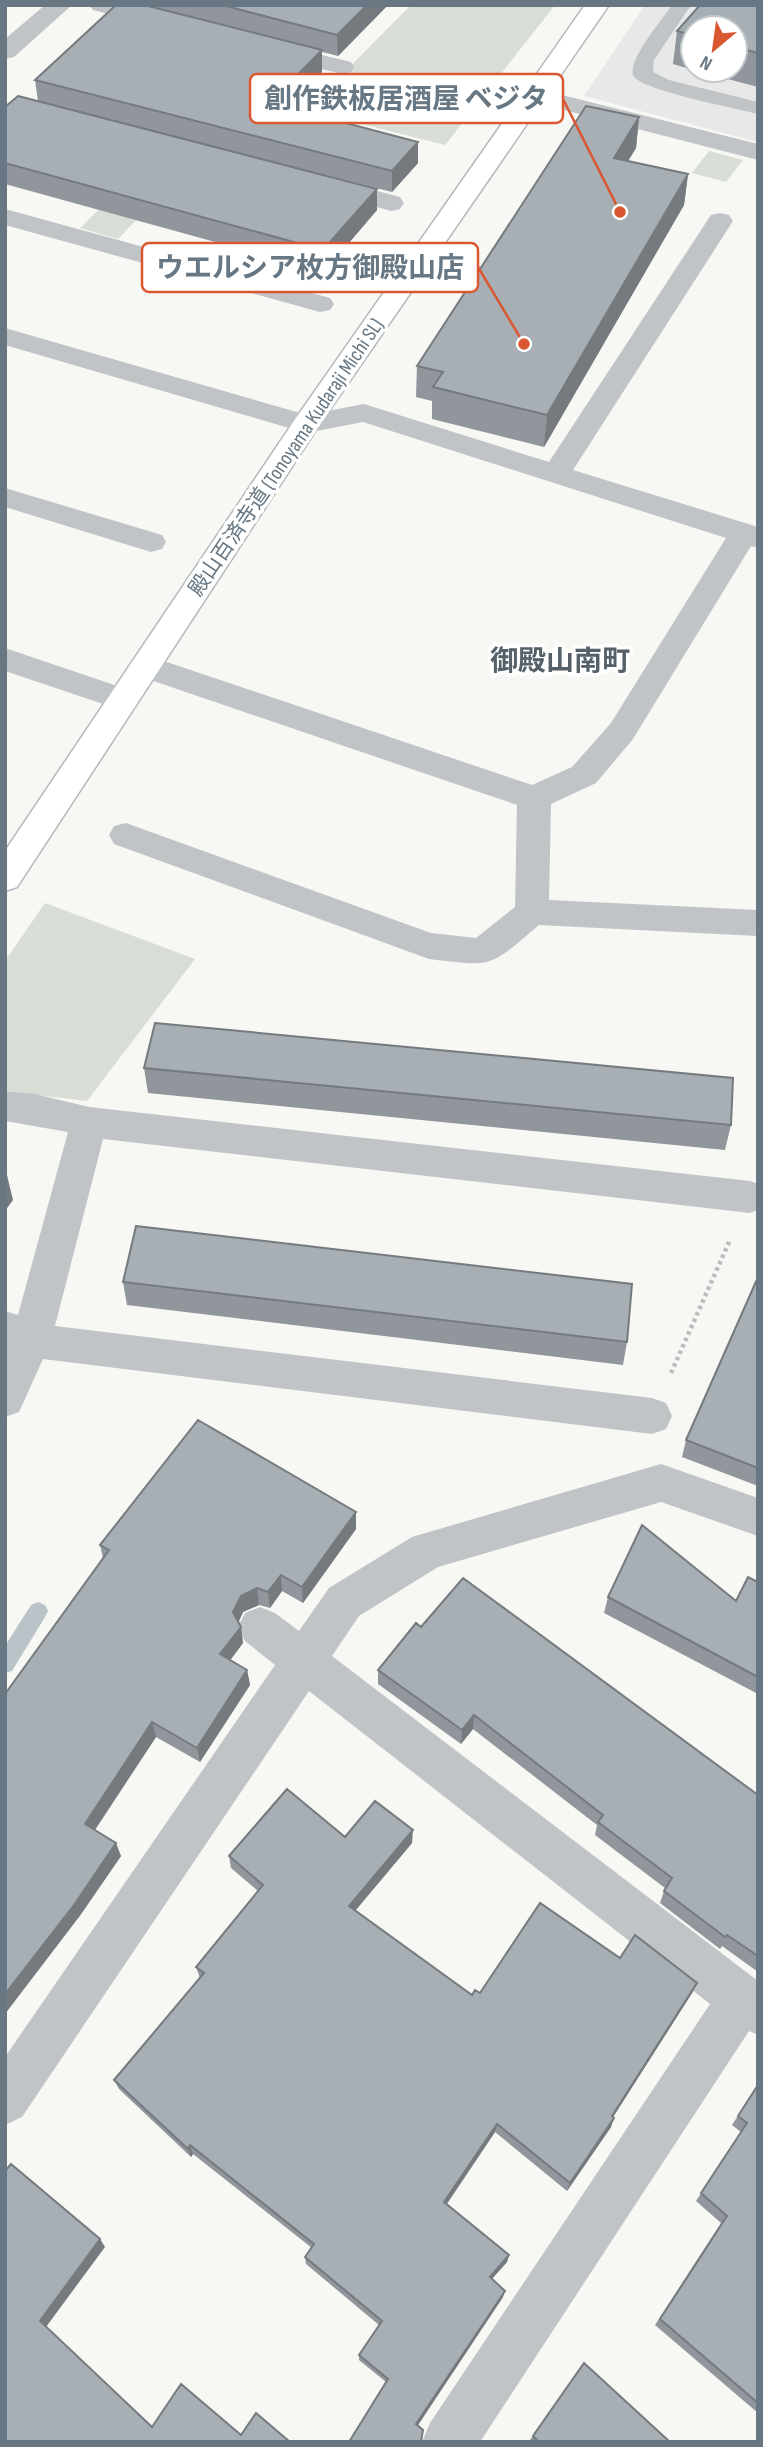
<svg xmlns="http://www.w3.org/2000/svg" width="763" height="2447" viewBox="0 0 763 2447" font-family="'Sofia Sans Condensed','Noto Sans JP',sans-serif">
<rect width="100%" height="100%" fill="#f7f7f4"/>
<path fill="#e7e8e7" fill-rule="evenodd" d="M 645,5 L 758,5 L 758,142 L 584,96 ZM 693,28 L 735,28 L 735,70 L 693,70 Z"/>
<path fill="#d8ddd5" d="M 411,5 L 555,5 L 445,145 L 307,110 Z
M 159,150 L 195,159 L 118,239 L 80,228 Z
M 709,151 L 743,160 L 726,182 L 692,173 Z
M 45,903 L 195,959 L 87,1101 L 5,1091 L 5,961 Z"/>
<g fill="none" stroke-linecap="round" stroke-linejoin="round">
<path fill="#b9c3c8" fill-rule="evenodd" d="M 38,1602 L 45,1605 L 48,1611 L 45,1617 L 12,1671 L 5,1673 L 5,1646 L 31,1605 Z"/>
<defs>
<path id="secondary" d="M 585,5 L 609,5 L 318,427 L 17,887 L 5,891 L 5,851 L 296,418 Z"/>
</defs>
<use href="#secondary" stroke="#b2b8bc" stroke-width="3"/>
<path stroke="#babdbf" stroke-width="4.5" stroke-dasharray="3.5 3.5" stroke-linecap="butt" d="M 671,1373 L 730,1240"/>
<path fill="#c0c4c7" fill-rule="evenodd" d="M 672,5 L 691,5 L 654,60 L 653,72 L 669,80 L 758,102 L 758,114 C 740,109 638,90 633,75 C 628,59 663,19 672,5 Z"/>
<path fill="#c0c4c7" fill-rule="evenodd" d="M 45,5 L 72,5 L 14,57 L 5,59 L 5,39 Z
M 89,5 L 130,5 L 172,16 L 176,21 L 172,26 L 164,28 L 93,10 Z
M 273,43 L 351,62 L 354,67 L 351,72 L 342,74 L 264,55 L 261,50 L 264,45 Z
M 534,88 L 758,144 L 758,160 L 525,100 L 522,95 L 525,90 Z
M 325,177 L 400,197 L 404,203 L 400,209 L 391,211 L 316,190 L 312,185 L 316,180 Z
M 5,209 L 330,298 L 334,304 L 330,310 L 320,312 L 5,225 Z
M 720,213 L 729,215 L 733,221 L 573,470 L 755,526 L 758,528 L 758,548 L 751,546 L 633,739 L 596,783 L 551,804 L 549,900 L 758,910 L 758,936 L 539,925 C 488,968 496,967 429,959 L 114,844 L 109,835 L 114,826 L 126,823 L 431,933 L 476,938 L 515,907 L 517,805 L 133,674 L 128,666 L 133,658 L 144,655 L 155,658 L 532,785 L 572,767 L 611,723 L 726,538 L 363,422 L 306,433 L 296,430 L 5,345 L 5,328 L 307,415 L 364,404 L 549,462 L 707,221 L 711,215 Z
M 5,488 L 162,535 L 166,542 L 162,549 L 151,552 L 5,507 Z
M 5,648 L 135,692 L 140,700 L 135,708 L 124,711 L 5,671 Z
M 5,1091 L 35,1094 L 89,1107 L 750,1181 L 758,1184 L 758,1210 L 750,1213 L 103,1139 L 55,1326 L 652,1398 L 666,1403 L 672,1416 L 666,1429 L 652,1434 L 43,1359 L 19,1412 L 5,1417 L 5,1311 L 18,1315 L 68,1132 L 5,1121 Z
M 661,1464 L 758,1498 L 758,1536 L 661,1502 L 438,1567 L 359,1616 L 332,1656 L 758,1981 L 758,2035 L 749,2031 L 480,2442 L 422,2442 L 430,2423 L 710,2004 L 309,1691 L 22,2117 L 5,2125 L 5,2057 L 275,1665 L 245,1641 L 238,1627 L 245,1613 L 260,1607 L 275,1613 L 299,1631 L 329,1588 L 412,1537 Z"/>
<use href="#secondary" fill="#fff" fill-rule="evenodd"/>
</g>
<path fill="#90969b" d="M 116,5 L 388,5 L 338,56 L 322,52 L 322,72 L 287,108 L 418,142 L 418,163 L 392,192 L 72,110 L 377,210 L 324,272 L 5,184 L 5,107 L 38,101 L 35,80 Z
M 758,5 L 758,87 L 694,70 L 735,70 L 735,28 L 693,28 L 693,70 L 673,64 L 677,31 Z
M 639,117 L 636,148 L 628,161 L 688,174 L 684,205 L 544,447 L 432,419 L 432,401 L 416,397 L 417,366 Z
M 144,1068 L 731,1125 L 725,1150 L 148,1093 Z
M 758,1277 L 758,1486 L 682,1457 L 686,1440 Z
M 123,1282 L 627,1342 L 623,1365 L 127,1305 Z
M 356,1529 L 303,1603 L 282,1591 L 270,1608 L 259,1605 L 243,1612 L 238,1622 L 241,1627 L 243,1643 L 230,1660 L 247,1670 L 250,1685 L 200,1762 L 156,1737 L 95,1830 L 121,1856 L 79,1917 L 103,1558 L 100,1545 Z
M 758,1582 L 758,1694 L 604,1613 L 608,1597 L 736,1601 Z
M 421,1627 L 744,1786 L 758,1795 L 758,1972 L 722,1946 L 720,1949 L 660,1903 L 665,1888 L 595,1835 L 597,1825 L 473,1729 L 461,1744 L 378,1684 L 378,1670 Z
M 345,1837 L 412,1843 L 355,1911 L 472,1995 L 620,1958 L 697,1983 L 692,1993 L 613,2117 L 611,2127 L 567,2191 L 495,2132 L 447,2204 L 509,2255 L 507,2262 L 492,2279 L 503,2297 L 418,2425 L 422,2441 L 386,2382 L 359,2360 L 359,2355 L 379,2325 L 306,2264 L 305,2257 L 312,2248 L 193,2154 L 191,2157 L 119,2089 L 114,2080 L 200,1978 L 196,1967 L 258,1891 L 231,1868 L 229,1856 Z
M 758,2085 L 758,2413 L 655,2325 L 721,2223 L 696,2201 L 741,2132 L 732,2125 Z
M 584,2363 L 670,2442 L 533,2442 L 530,2440 Z"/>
<path fill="#757a7e" d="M 367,5 L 388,5 L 338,56 L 337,35 Z
M 322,50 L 322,72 L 271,124 L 270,103 Z
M 639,117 L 636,148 L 611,189 L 614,158 Z
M 418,142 L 418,163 L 392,192 L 392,171 Z
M 688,174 L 684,205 L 544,447 L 547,415 Z
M 377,189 L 377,210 L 324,272 L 323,250 Z
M 5,1171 L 6,1171 L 13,1200 L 5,1211 Z
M 356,1512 L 356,1529 L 303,1603 L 302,1587 Z
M 281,1575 L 282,1591 L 270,1608 L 268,1592 Z
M 257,1588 L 259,1605 L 243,1612 L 236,1628 L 233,1612 L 241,1596 Z
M 241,1627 L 243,1643 L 223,1670 L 220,1654 Z
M 247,1670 L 250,1685 L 200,1762 L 197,1748 Z
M 474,1715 L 473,1729 L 461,1744 L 462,1730 Z
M 152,1722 L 156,1737 L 90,1837 L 85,1824 Z
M 413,1830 L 412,1843 L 349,1918 L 349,1906 Z
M 116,1843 L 121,1856 L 79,1917 L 5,2014 L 5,1994 Z
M 697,1983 L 692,1993 L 608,2125 L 612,2116 Z
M 614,2118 L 611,2127 L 567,2191 L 570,2183 Z
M 497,2124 L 495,2132 L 443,2209 L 444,2202 Z
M 190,2145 L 193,2154 L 191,2157 L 188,2149 Z
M 100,2239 L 105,2247 L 46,2327 L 40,2321 Z
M 509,2255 L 507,2262 L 488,2283 L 490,2277 Z
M 505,2291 L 503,2297 L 416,2428 L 416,2424 Z"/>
<path fill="#a7afb4" stroke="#757a7e" stroke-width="2" d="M 116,5 L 144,5 L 322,50 L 270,103 L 418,142 L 392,171 L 35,80 Z
M 222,5 L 367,5 L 337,35 Z
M 700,5 L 758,5 L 758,53 L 735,47 L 735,28 L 693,28 L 693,35 L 677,31 Z
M 18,96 L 377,189 L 323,250 L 5,163 L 5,107 Z
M 586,106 L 639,117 L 614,158 L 688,174 L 547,415 L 433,387 L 443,372 L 417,366 Z
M 155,1023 L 733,1078 L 731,1125 L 144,1068 Z
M 136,1226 L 632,1284 L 627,1342 L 123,1282 Z
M 758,1277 L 758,1468 L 686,1440 Z
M 198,1420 L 356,1512 L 302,1587 L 281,1575 L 268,1592 L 257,1588 L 241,1596 L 233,1612 L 241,1627 L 220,1654 L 247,1670 L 197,1748 L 152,1722 L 85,1824 L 116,1843 L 74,1905 L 5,1994 L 5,1694 L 109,1550 L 100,1545 Z
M 642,1525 L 736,1601 L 748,1577 L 758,1582 L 758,1677 L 608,1597 Z
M 463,1578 L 758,1795 L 758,1956 L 727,1935 L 725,1937 L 664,1891 L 672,1878 L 598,1822 L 603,1815 L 474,1715 L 462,1730 L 378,1670 L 416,1623 L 421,1627 Z
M 287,1789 L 345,1837 L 375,1801 L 413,1830 L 349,1906 L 472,1995 L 475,1990 L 480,1993 L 540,1903 L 620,1958 L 635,1935 L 697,1983 L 612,2116 L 614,2118 L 570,2183 L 497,2124 L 444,2202 L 509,2255 L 490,2277 L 505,2291 L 416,2424 L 423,2430 L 421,2442 L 349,2442 L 388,2379 L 359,2355 L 382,2321 L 305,2257 L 314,2244 L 190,2145 L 188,2149 L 114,2080 L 204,1973 L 196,1967 L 263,1885 L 229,1856 Z
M 758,2085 L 758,2403 L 660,2319 L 727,2216 L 701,2193 L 747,2123 L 738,2116 Z
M 11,2164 L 100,2239 L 40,2321 L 152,2427 L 181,2384 L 241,2435 L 256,2413 L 290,2442 L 5,2442 L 5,2171 Z
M 584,2363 L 670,2442 L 539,2442 L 533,2436 Z"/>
<g text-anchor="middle" stroke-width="7" stroke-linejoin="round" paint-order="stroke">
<g font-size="21" fill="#677783" stroke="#fff">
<text transform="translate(286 457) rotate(-56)" y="7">殿山百済寺道 (Tonoyama Kudaraji Michi SL)</text>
</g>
<g font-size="28" font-weight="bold" fill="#556068" stroke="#fff">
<text x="560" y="670">御殿山南町</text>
</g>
</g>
<path fill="none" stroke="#d95731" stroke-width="2.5" d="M620 212L563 99M524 344L478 267"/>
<g fill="#d95731" stroke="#fff" stroke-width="2.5">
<circle cx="620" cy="212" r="7"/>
<circle cx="524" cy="344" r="7"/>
</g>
<g fill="#fff" stroke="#d95731" stroke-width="2.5">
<rect x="250" y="74" width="313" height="49" rx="7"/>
<rect x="142" y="243" width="336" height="49" rx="7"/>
</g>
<g font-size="28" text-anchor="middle" font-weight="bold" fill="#677783">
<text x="406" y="108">創作鉄板居酒屋 ベジタ</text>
<text x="310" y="277">ウエルシア枚方御殿山店</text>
</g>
<rect width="763" height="2447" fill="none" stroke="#677783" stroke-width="14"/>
<g transform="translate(714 49) rotate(209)"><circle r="33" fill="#ffffff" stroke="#c2c9cd" stroke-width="2"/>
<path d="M0-5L12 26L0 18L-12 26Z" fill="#d95731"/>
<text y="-10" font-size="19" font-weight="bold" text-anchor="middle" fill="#677783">N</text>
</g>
</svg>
